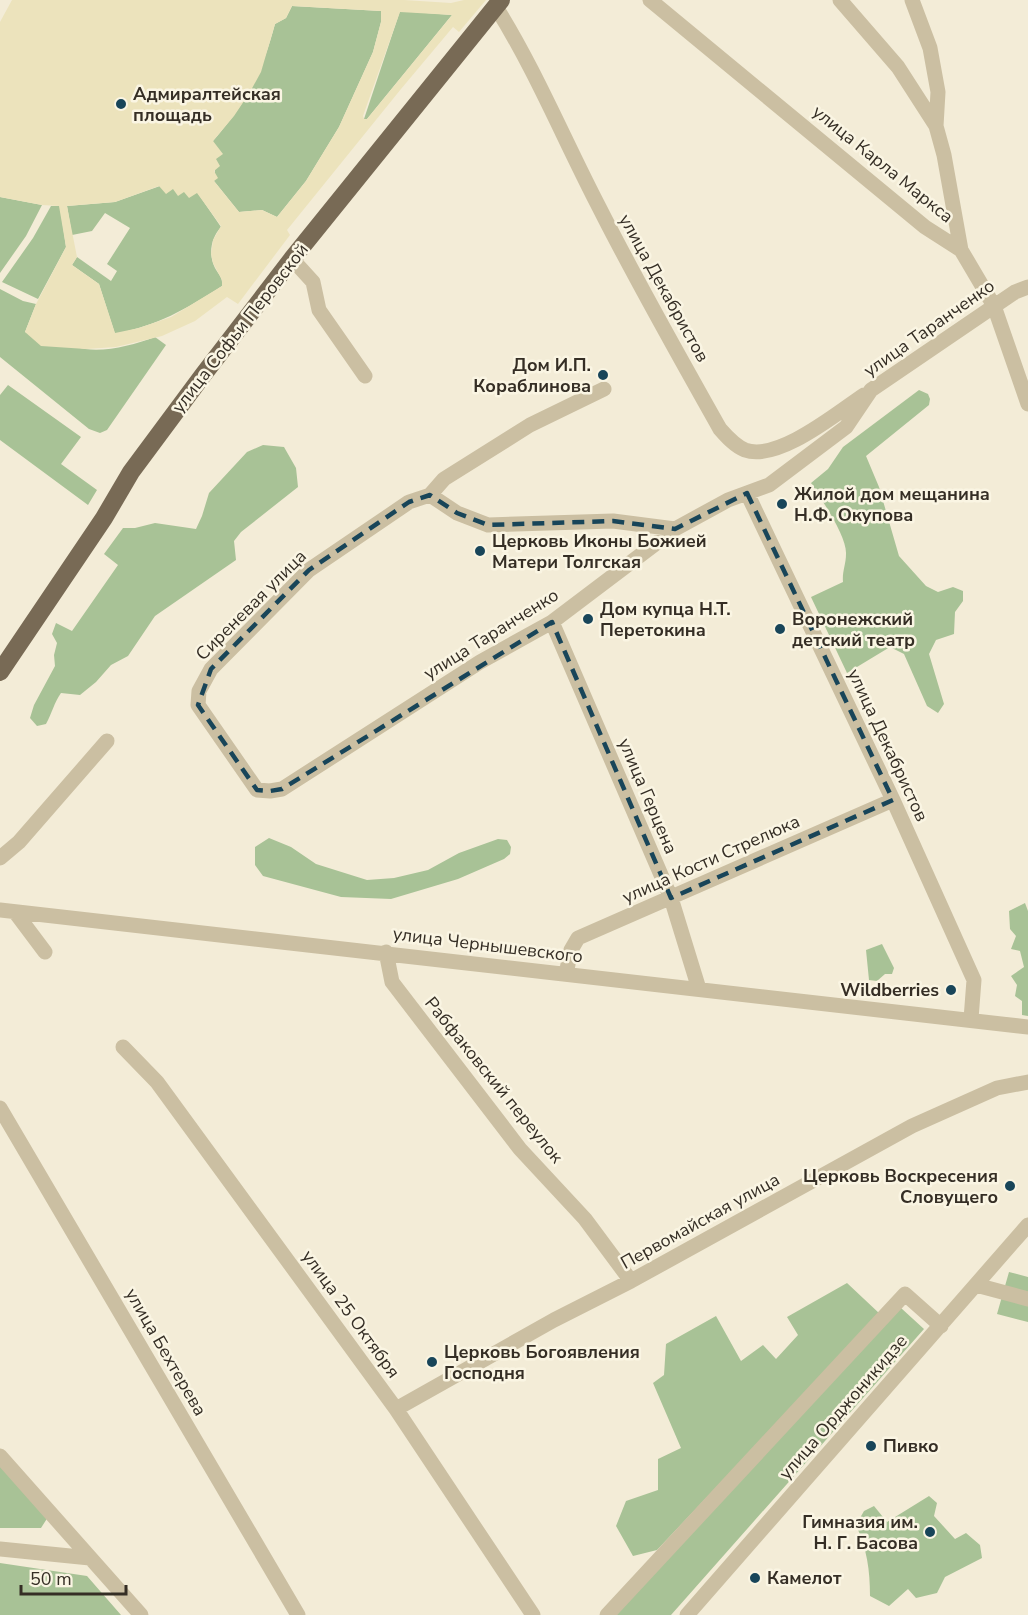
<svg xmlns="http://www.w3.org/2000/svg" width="1028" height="1615" viewBox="0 0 1028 1615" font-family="'Nunito Sans',sans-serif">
<rect width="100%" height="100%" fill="#f3ecd7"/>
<path fill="#a8c296" d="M 292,6 L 381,11 L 381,22 L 373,52 L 339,127 L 306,181 L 277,217 L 262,210 L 239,212 L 214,181 L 216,159 L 213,141 C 248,100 261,76 275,24 L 286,18 Z
M 400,11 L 452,15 L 367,119 L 364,119 Z
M 160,186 L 197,192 L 221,227 C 211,238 208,254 215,268 C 219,275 223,278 222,286 C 185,310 158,325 115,334 L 99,284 L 72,265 L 77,257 L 111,281 L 117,271 L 107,264 L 130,228 L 105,213 L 92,231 L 72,235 L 67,206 L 115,202 Z
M 0,197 L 42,205 L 26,236 L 0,273 Z
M 51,206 L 60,206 L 66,247 L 38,299 L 2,282 L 33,238 Z
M 0,289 L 23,301 L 36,304 L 25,332 C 44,337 65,346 85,349 C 107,352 134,345 155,337 L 166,345 L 107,430 L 100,433 L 89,429 L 0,357 Z
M 8,385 L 81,437 L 61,464 L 97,490 L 88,505 L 0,440 L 0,395 Z
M 919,390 L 928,394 L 930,399 L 929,405 L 866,456 L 879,487 L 899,556 L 926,586 L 938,592 L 953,587 L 963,591 L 963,601 L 955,612 L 954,634 L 936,640 L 929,654 L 944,704 L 938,713 L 927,706 L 904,654 L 890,647 L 847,673 L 811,597 L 843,582 C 842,572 846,564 846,554 C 847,536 821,499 811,483 L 828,469 L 843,447 Z
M 263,445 L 284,447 L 296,468 L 298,487 L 241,532 L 234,541 L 236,560 L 155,616 L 128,656 L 111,665 L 96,682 L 80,695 L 61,693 C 54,703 52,713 46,724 L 37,726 L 30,718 L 34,705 L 55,666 L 54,655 L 57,643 L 52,634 L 56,623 L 72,631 L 118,565 L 104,554 L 123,528 L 135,528 L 155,523 L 196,529 L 202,516 L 209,493 L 247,452 Z
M 269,838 L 291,847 L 316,864 L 367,880 L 394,878 L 428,870 L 459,853 L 498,839 L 507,840 L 511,847 L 510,854 L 504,859 L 458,879 L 391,899 L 341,897 L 263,876 L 255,865 L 255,847 Z
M 1025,903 L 1028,911 L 1028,1016 L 1022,1015 L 1022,1001 L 1015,996 L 1017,985 L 1011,976 L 1024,967 L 1020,951 L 1011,949 L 1016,936 L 1010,929 L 1009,911 Z
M 882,944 L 894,968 L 892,974 L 885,974 L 877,981 L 869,980 L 866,950 Z
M 1009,1272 L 1028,1277 L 1028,1322 L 997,1314 Z
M 847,1283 L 880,1314 L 657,1550 L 633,1556 L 616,1526 L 626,1501 L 658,1490 L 658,1459 L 681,1448 L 653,1383 L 664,1375 L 666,1344 L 716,1316 L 741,1361 L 763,1345 L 776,1359 L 798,1335 L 787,1317 Z
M 901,1308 L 924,1329 L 671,1615 L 613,1615 Z
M 0,1465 L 48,1517 L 41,1528 L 0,1528 Z
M 929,1496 L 937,1503 L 934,1516 L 955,1539 L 966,1533 L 980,1545 L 982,1558 L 945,1577 L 937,1593 L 916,1598 L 908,1589 L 889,1606 L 870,1596 C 870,1570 867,1549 856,1525 L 864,1511 L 874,1506 L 887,1522 Z
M 0,1563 L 87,1576 L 121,1615 L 0,1615 Z"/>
<path fill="#ece3bc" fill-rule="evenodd" d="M 12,0 L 404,0 L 451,3 L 464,0 L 486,0 L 459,32 L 453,27 L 401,89 L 287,230 L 290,235 L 238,304 L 227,297 L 195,321 L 162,336 L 116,347 L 86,349 L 41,346 L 25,332 L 36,304 L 66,247 L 59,206 L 42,205 L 0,197 L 0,22 ZM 292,6 L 381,11 L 381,22 L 373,52 L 339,127 L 306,181 L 277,217 L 262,210 L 239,212 L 214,181 L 218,178 L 214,171 L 220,166 L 216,159 L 223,154 L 213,141 L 234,116 L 250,92 L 261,72 L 275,24 L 286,18 ZM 400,12 L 452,15 L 367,119 L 364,119 L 363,116 ZM 159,186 L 166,194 L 173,189 L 178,196 L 184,192 L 189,198 L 197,193 L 221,226 L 213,240 L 211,254 L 213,263 L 222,280 L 222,286 L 171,317 L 139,328 L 115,333 L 99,284 L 72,265 L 77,257 L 67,206 L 115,202 Z"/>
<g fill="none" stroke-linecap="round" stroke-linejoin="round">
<path stroke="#cbbfa2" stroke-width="15" d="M 650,0 L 925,227 L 961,250 L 994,306 L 1028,404
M 840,0 L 898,67 L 936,126
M 912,0 L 930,48 L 938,92 L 936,126 L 944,155 L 961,250
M 496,7 C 536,71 565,142 600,209 C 638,284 679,356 720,429 C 727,437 735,446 745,450 C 778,462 837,413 864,395
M 292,259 L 313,282 L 319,310 L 365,376
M 604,389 L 530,425 L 444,479 L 430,495 L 409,502 L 309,570 L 211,669 L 199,691 L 198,705 L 257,790 L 270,791 L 282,789 L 480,662 L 552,622 L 675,529 L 728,500 L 769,485 L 846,427 L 871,390 L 1015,292 L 1028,287
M 747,493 L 893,800 L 974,980 L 971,1019
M 430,495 L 457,513 L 488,525 L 613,521 L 675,529
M 552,622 L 671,898 L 699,989
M 0,858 L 19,842 L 107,741
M 0,910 L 1028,1027
M 15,912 L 45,952
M 386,952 L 392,982 L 520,1149 L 585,1219 L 631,1281
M 566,974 L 571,950 L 578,938 L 893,800
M 123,1047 L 157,1082 L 396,1409 L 533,1615
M 0,1108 L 298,1615
M 976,1285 L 1028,1299
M 396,1409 L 554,1320 L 631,1281 L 912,1126 L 997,1088 L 1028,1082
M 0,1456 L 141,1615
M 0,1549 L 90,1558
M 607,1615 L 905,1294 L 941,1326
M 687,1615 L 1028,1225"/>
<path stroke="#786a55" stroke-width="18" d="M 0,672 L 104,518 L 131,472 L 203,375 L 292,259 L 501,0"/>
</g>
<path fill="none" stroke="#184559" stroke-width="4.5" stroke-dasharray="12 8" stroke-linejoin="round" d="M 747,493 L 893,800 L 671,898 L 552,622 L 282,789 L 270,791 L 257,790 L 198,705 L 211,669 L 309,570 L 409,502 L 430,495 L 457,513 L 488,525 L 613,521 L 675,529 Z"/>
<g fill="#184559" stroke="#faf5e3" stroke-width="2">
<circle cx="121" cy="104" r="6"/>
<circle cx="603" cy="375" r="6"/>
<circle cx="782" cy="504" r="6"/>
<circle cx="480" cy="551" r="6"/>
<circle cx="588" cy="619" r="6"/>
<circle cx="780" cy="629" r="6"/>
<circle cx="951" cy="990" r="6"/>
<circle cx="1010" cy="1186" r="6"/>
<circle cx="432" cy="1362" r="6"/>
<circle cx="871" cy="1446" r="6"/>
<circle cx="930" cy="1532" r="6"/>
<circle cx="755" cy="1578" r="6"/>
</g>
<g text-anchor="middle" stroke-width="5" stroke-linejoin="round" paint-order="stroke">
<g font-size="18" font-weight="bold" fill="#352e25" stroke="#faf5e3" text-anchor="start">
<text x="133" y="100">Адмиралтейская<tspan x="133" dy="21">площадь</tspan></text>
<text x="591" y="371" text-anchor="end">Дом И.П.<tspan x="591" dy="21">Кораблинова</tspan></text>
<text x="794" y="500">Жилой дом мещанина<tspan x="794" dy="21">Н.Ф. Окупова</tspan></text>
<text x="492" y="547">Церковь Иконы Божией<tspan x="492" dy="21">Матери Толгская</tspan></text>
<text x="600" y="615">Дом купца Н.Т.<tspan x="600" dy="21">Перетокина</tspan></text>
<text x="792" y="625">Воронежский<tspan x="792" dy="21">детский театр</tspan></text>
<text x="939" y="996" text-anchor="end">Wildberries</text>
<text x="998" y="1182" text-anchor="end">Церковь Воскресения<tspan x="998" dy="21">Словущего</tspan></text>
<text x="444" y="1358">Церковь Богоявления<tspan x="444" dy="21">Господня</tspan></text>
<text x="883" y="1452">Пивко</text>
<text x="918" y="1528" text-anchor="end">Гимназия им.<tspan x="918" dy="21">Н. Г. Басова</tspan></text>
<text x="767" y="1584">Камелот</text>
</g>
<g font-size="18" fill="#352e25" stroke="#faf5e3">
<text transform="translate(883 164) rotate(39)" y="6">улица Карла Маркса</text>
<text transform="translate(664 288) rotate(61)" y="6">улица Декабристов</text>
<text transform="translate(240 328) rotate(-52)" y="6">улица Софьи Перовской</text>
<text transform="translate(929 328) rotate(-35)" y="6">улица Таранченко</text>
<text transform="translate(251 605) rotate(-45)" y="6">Сиреневая улица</text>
<text transform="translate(491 634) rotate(-32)" y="6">улица Таранченко</text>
<text transform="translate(888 745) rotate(65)" y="6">улица Декабристов</text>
<text transform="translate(648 796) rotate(67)" y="6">улица Герцена</text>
<text transform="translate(711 859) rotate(-24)" y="6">улица Кости Стрелюка</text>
<text transform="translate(488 945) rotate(7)" y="6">улица Чернышевского</text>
<text transform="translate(494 1080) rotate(51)" y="6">Рабфаковский переулок</text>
<text transform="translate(700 1221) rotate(-29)" y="6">Первомайская улица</text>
<text transform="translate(351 1314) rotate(54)" y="6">улица 25 Октября</text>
<text transform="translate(166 1352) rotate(60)" y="6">улица Бехтерева</text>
<text transform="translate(843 1407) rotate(-49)" y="6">улица Орджоникидзе</text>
</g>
</g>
<path d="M21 1585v9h105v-9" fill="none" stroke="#352e25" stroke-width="3"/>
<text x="30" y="1585" font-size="18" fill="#352e25" stroke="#faf5e3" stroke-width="4.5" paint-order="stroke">50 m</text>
</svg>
